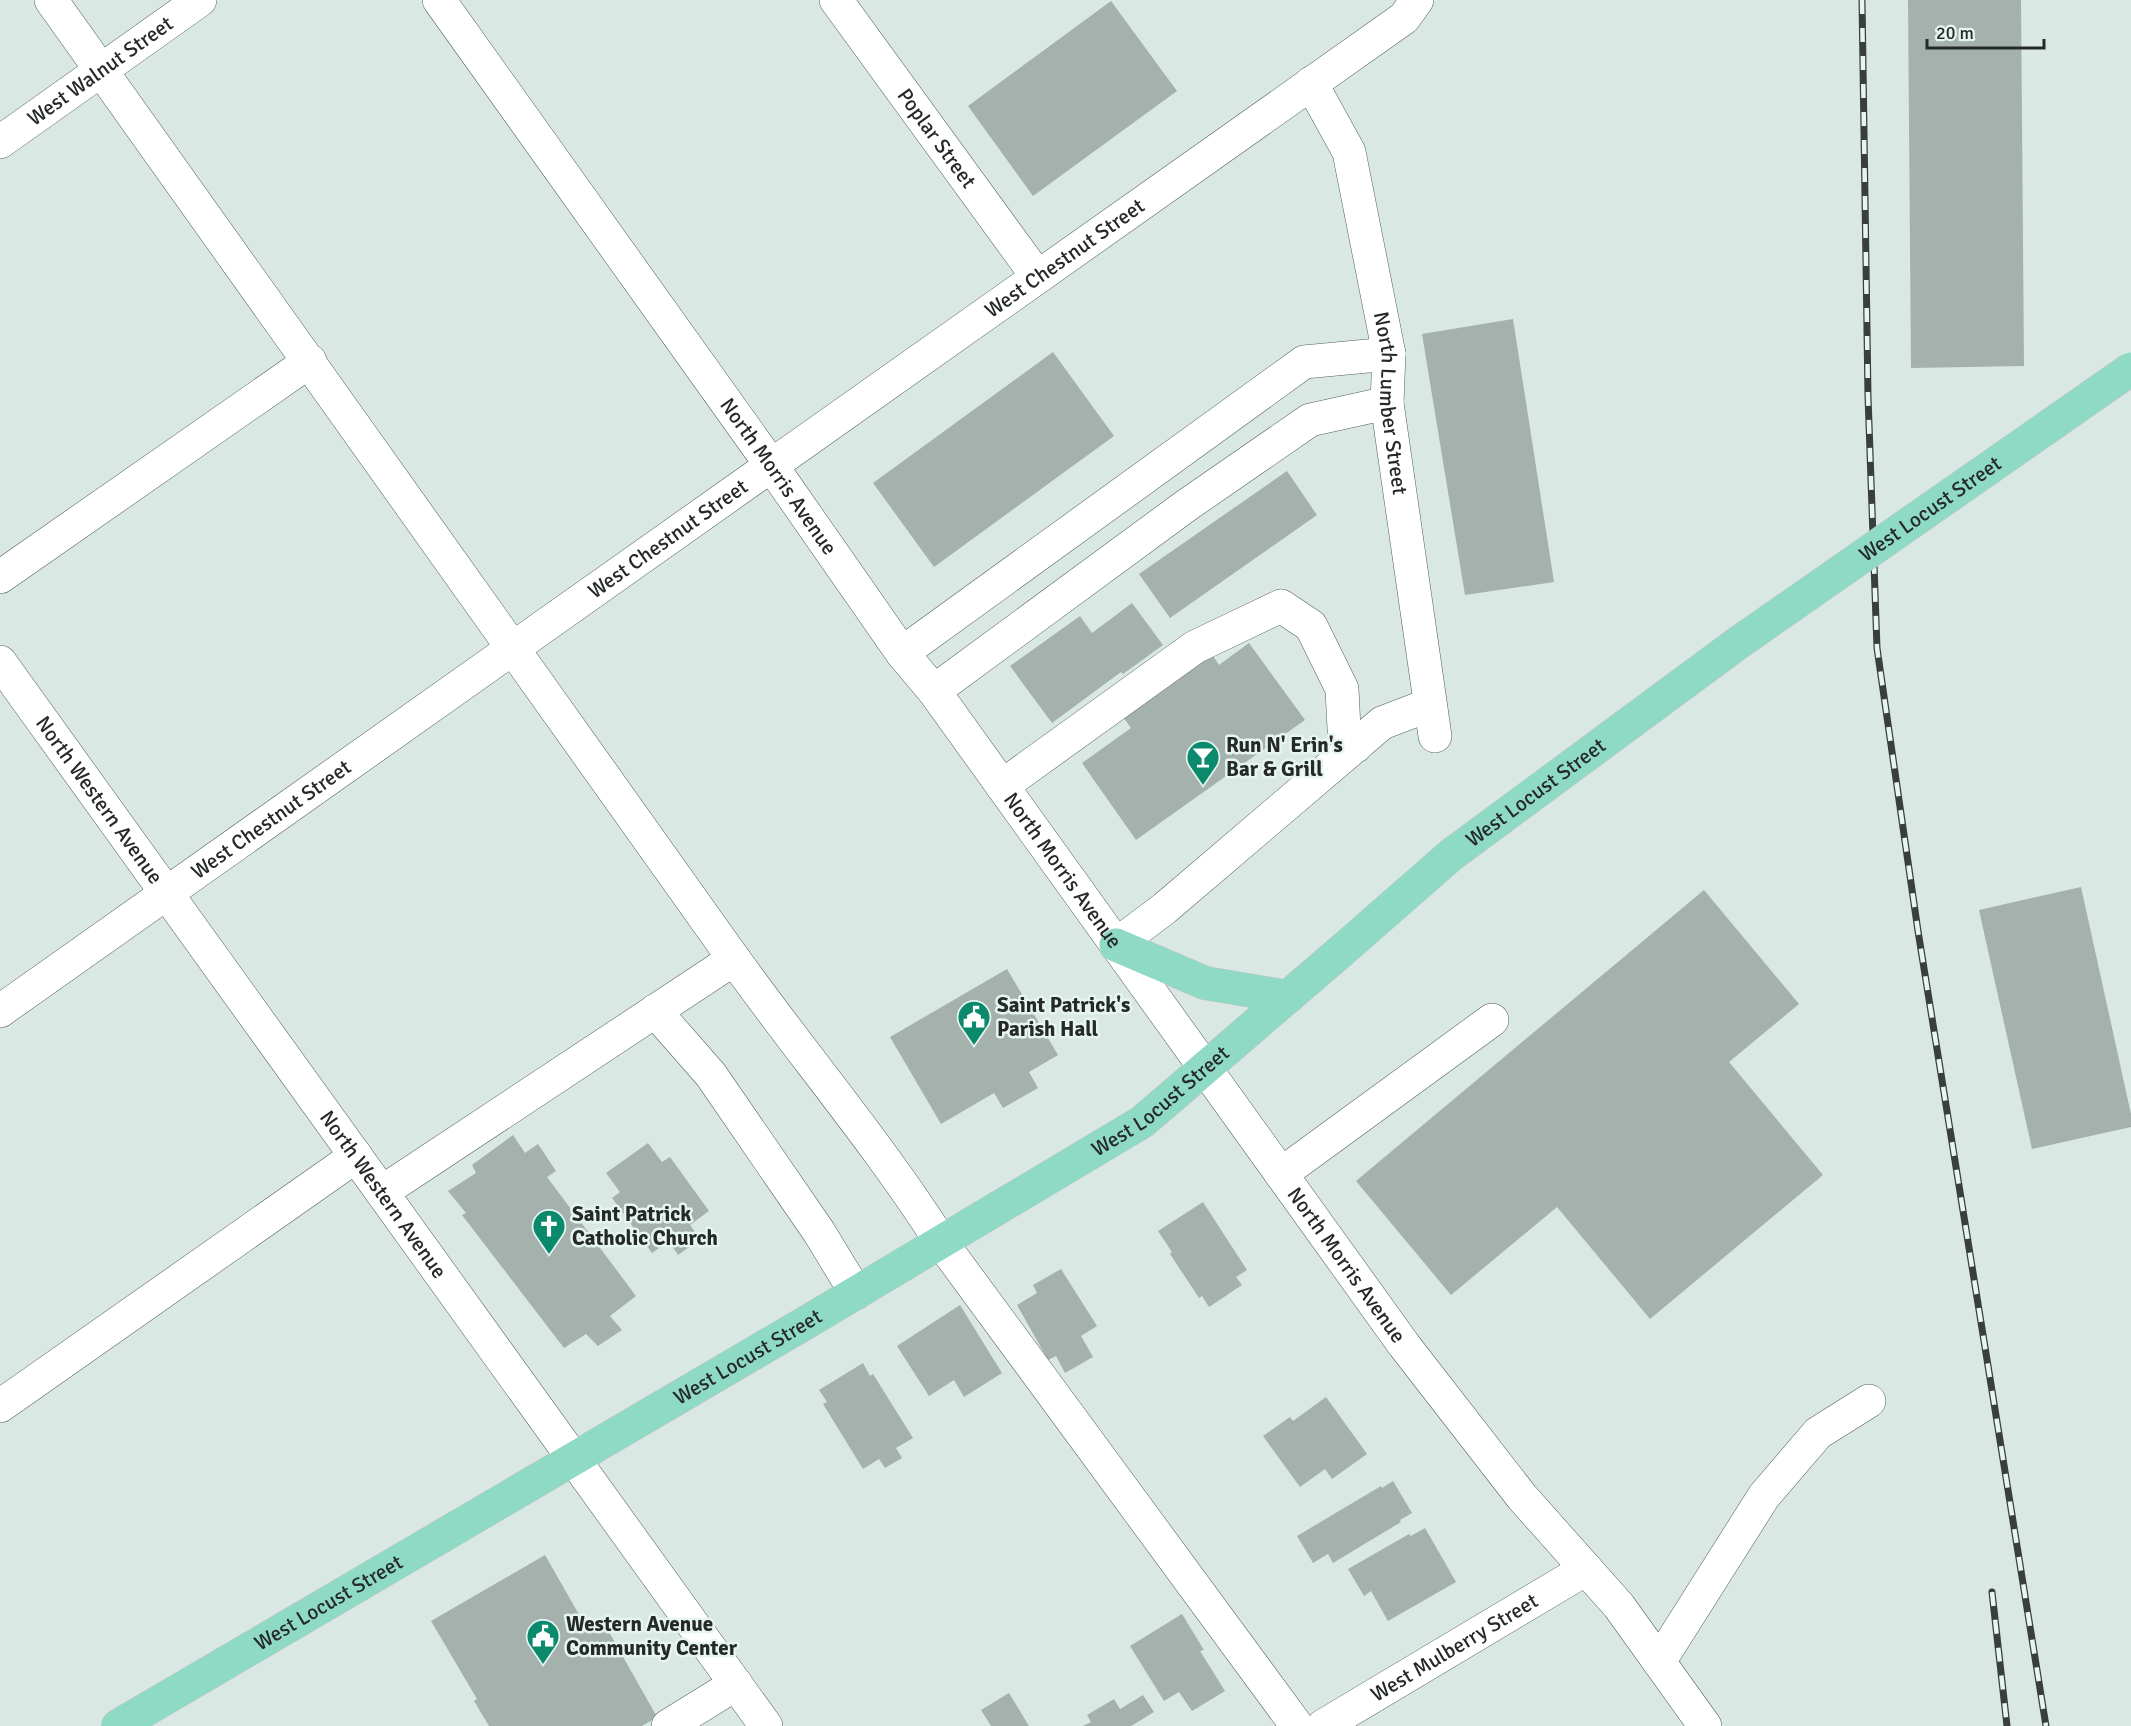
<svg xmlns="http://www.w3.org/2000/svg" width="2131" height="1726" viewBox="0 0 2131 1726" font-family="Signika,sans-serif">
<rect width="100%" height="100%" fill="#dae8e3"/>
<path fill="#a4b1ac" d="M 1908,0 L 2021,0 L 2024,366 L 1911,368 Z
M 1111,1 L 1177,91 L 1033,196 L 968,106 Z
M 1513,319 L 1554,582 L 1465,595 L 1422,334 Z
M 1053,352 L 1114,436 L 934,567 L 873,483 Z
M 1287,471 L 1317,515 L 1170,618 L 1139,574 Z
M 1132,603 L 1163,645 L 1123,674 L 1121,672 L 1052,723 L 1010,666 L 1080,616 L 1092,633 Z
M 1249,643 L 1305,720 L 1136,840 L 1082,763 L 1131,728 L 1123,717 L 1209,650 L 1219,665 Z
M 2081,887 L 2131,1114 L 2131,1127 L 2032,1149 L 1979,910 Z
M 1704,890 L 1799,1004 L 1729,1062 L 1823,1175 L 1650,1319 L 1557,1207 L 1451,1295 L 1356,1181 Z
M 1007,969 L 1058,1055 L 1029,1072 L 1038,1088 L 1003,1108 L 994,1093 L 941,1124 L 890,1037 Z
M 513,1135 L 525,1153 L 538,1144 L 556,1171 L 547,1177 L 636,1296 L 610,1316 L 622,1330 L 598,1346 L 586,1334 L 564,1348 L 462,1215 L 466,1213 L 448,1191 L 476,1173 L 472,1165 Z
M 648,1143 L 662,1162 L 670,1157 L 709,1211 L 690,1225 L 700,1239 L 678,1255 L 669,1241 L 652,1253 L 612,1198 L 620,1192 L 606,1173 Z
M 1203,1202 L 1247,1270 L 1236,1277 L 1242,1285 L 1209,1307 L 1202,1296 L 1199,1298 L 1170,1254 L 1172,1252 L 1158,1231 Z
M 1061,1269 L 1097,1326 L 1081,1336 L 1093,1357 L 1065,1373 L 1056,1356 L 1048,1360 L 1017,1305 L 1037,1293 L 1033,1285 Z
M 960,1305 L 1002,1373 L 964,1397 L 954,1380 L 929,1396 L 897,1346 Z
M 863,1363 L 870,1376 L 873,1374 L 913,1438 L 896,1448 L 902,1458 L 885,1468 L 879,1459 L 863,1469 L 823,1404 L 827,1402 L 819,1390 Z
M 1326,1397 L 1367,1454 L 1332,1479 L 1325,1469 L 1300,1487 L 1263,1436 L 1290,1417 L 1293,1421 Z
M 1393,1481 L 1412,1513 L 1400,1520 L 1401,1522 L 1333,1563 L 1328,1554 L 1313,1563 L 1297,1536 L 1381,1486 L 1382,1488 Z
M 1425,1528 L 1456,1582 L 1388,1621 L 1371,1591 L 1364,1596 L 1348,1569 L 1409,1534 L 1411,1536 Z
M 545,1555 L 589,1632 L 604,1623 L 657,1717 L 642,1726 L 489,1726 L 474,1701 L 477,1699 L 431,1621 Z
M 1182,1614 L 1204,1650 L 1200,1651 L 1225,1691 L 1192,1711 L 1179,1692 L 1164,1701 L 1130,1646 Z
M 1009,1693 L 1029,1726 L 991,1726 L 981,1710 Z
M 1143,1695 L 1154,1712 L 1131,1726 L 1083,1726 L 1091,1722 L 1087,1715 L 1114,1699 L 1120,1709 Z"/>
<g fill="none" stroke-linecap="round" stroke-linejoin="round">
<defs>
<g id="minor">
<path d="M 51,0 C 275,312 499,624 719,938 C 791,1041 874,1137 941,1242 L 1297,1726"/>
<path id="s1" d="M 439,0 L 771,465 L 902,653 L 934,691 L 1404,1345 L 1522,1497 L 1619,1606 L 1705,1726"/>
<path id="s2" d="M 836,0 L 1037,276"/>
<path id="s3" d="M 1311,83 L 1349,152 L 1389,354 L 1387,403 L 1435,736"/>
<path id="s4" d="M 0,142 L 200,0"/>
<path d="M 0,577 L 310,361"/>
<path d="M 902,653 L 1304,362 L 1389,354"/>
<path id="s5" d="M 0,662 L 766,1726"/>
<path d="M 934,691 L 1187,505 L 1310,420 L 1387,403"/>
<path d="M 1002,786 L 1195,647 L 1281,606 L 1311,626 L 1342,689 L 1344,729 L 1356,746"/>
<path d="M 1116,945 L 1165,908 L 1382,723 L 1429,705"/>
<path id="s6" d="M 0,1011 L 1404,18 L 1417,0"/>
<path d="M 655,1011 L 711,1075 L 819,1232 L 856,1293"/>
<path d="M 1281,1174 L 1492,1020"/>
<path d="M 382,1192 L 734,959"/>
<path d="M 0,1406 L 356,1156"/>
<path d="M 1659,1662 L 1764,1496 L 1818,1433 L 1869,1401"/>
<path d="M 668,1726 L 736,1684"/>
<path id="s7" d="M 1323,1726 L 1586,1569"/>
</g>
<g id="major">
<path d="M 1116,945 L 1205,983 L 1288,997"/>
<path id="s8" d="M 118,1726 L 807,1322 L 1142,1122 L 1339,953"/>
</g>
</defs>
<use href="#minor" stroke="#525f5a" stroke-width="34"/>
<use href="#major" stroke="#c2c3c3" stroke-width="34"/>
<use href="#minor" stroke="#fff" stroke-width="33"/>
<use href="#major" stroke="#8fdac5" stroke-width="33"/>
<defs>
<path id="rail" d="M 1862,0 L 1868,396 L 1877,648 L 1918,931 L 2046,1726
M 1992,1592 L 2007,1726"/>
</defs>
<use href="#rail" stroke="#393f3c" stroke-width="7"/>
<use href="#rail" stroke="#e7f5f0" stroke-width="4.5" stroke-dasharray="14" stroke-linecap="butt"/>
<defs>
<g id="major-bridge">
<path id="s9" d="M 1339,953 L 1451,855 L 1738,643 L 2131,369"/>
</g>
</defs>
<use href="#major-bridge" stroke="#c2c3c3" stroke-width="34" stroke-linecap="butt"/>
<use href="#major-bridge" stroke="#8fdac5" stroke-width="33"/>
</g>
<defs>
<symbol id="bar-pin" viewBox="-11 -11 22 30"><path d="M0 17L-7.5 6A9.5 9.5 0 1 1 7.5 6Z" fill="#0a896c" stroke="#e7f5f0"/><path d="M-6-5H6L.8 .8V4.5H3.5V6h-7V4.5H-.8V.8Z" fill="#fff"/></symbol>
<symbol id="civic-pin" viewBox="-11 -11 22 30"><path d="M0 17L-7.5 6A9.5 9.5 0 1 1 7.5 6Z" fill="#0a896c" stroke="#e7f5f0"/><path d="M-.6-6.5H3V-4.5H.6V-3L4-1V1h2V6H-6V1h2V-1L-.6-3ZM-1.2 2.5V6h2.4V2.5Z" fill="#fff"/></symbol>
<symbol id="church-pin" viewBox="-11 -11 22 30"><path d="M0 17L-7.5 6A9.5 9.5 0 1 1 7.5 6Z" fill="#0a896c" stroke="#e7f5f0"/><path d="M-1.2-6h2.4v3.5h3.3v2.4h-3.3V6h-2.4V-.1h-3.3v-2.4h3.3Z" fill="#fff"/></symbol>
</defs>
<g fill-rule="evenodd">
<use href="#bar-pin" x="1184" y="738" width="38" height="52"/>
<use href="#civic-pin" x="955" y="998" width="38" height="52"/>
<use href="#church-pin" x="530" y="1207" width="38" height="52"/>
<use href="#civic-pin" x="524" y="1617" width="38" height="52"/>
</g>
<g text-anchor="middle" stroke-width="5" stroke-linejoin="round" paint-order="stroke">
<g font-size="21" fill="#252a28" stroke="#e7f5f0">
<text dy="7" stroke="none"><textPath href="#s4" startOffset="123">West Walnut Street</textPath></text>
<text dy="7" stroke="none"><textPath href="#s2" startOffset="171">Poplar Street</textPath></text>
<text dy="7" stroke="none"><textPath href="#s6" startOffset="1304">West Chestnut Street</textPath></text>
<text dy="7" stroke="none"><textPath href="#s3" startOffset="334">North Lumber Street</textPath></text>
<text dy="7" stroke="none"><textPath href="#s1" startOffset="585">North Morris Avenue</textPath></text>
<text dy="7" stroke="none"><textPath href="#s9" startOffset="740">West Locust Street</textPath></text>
<text dy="7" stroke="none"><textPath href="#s6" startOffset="818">West Chestnut Street</textPath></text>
<text dy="7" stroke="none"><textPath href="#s9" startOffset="254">West Locust Street</textPath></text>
<text dy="7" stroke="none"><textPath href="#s5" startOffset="170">North Western Avenue</textPath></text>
<text dy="7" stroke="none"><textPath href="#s6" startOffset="332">West Chestnut Street</textPath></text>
<text dy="7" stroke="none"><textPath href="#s1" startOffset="1071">North Morris Avenue</textPath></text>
<text dy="7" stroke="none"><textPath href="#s8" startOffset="1216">West Locust Street</textPath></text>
<text dy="7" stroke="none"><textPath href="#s5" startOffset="656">North Western Avenue</textPath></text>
<text dy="7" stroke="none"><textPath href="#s1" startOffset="1557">North Morris Avenue</textPath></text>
<text dy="7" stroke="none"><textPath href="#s8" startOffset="730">West Locust Street</textPath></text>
<text dy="7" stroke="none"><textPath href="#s8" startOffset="244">West Locust Street</textPath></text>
<text dy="7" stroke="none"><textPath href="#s7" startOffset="153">West Mulberry Street</textPath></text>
</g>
<g font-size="21" font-weight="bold" fill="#252a28" stroke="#e7f5f0" text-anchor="start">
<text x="1226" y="752">Run N' Erin's<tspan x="1226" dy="24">Bar &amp; Grill</tspan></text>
<text x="997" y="1012">Saint Patrick's<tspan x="997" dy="24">Parish Hall</tspan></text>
<text x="572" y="1221">Saint Patrick<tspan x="572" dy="24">Catholic Church</tspan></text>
<text x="566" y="1631">Western Avenue<tspan x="566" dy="24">Community Center</tspan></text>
</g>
</g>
<path d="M1927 39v9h117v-9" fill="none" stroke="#252a28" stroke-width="3"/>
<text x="1936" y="39" font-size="18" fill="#252a28" stroke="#e7f5f0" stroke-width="4.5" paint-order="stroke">20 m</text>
</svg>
